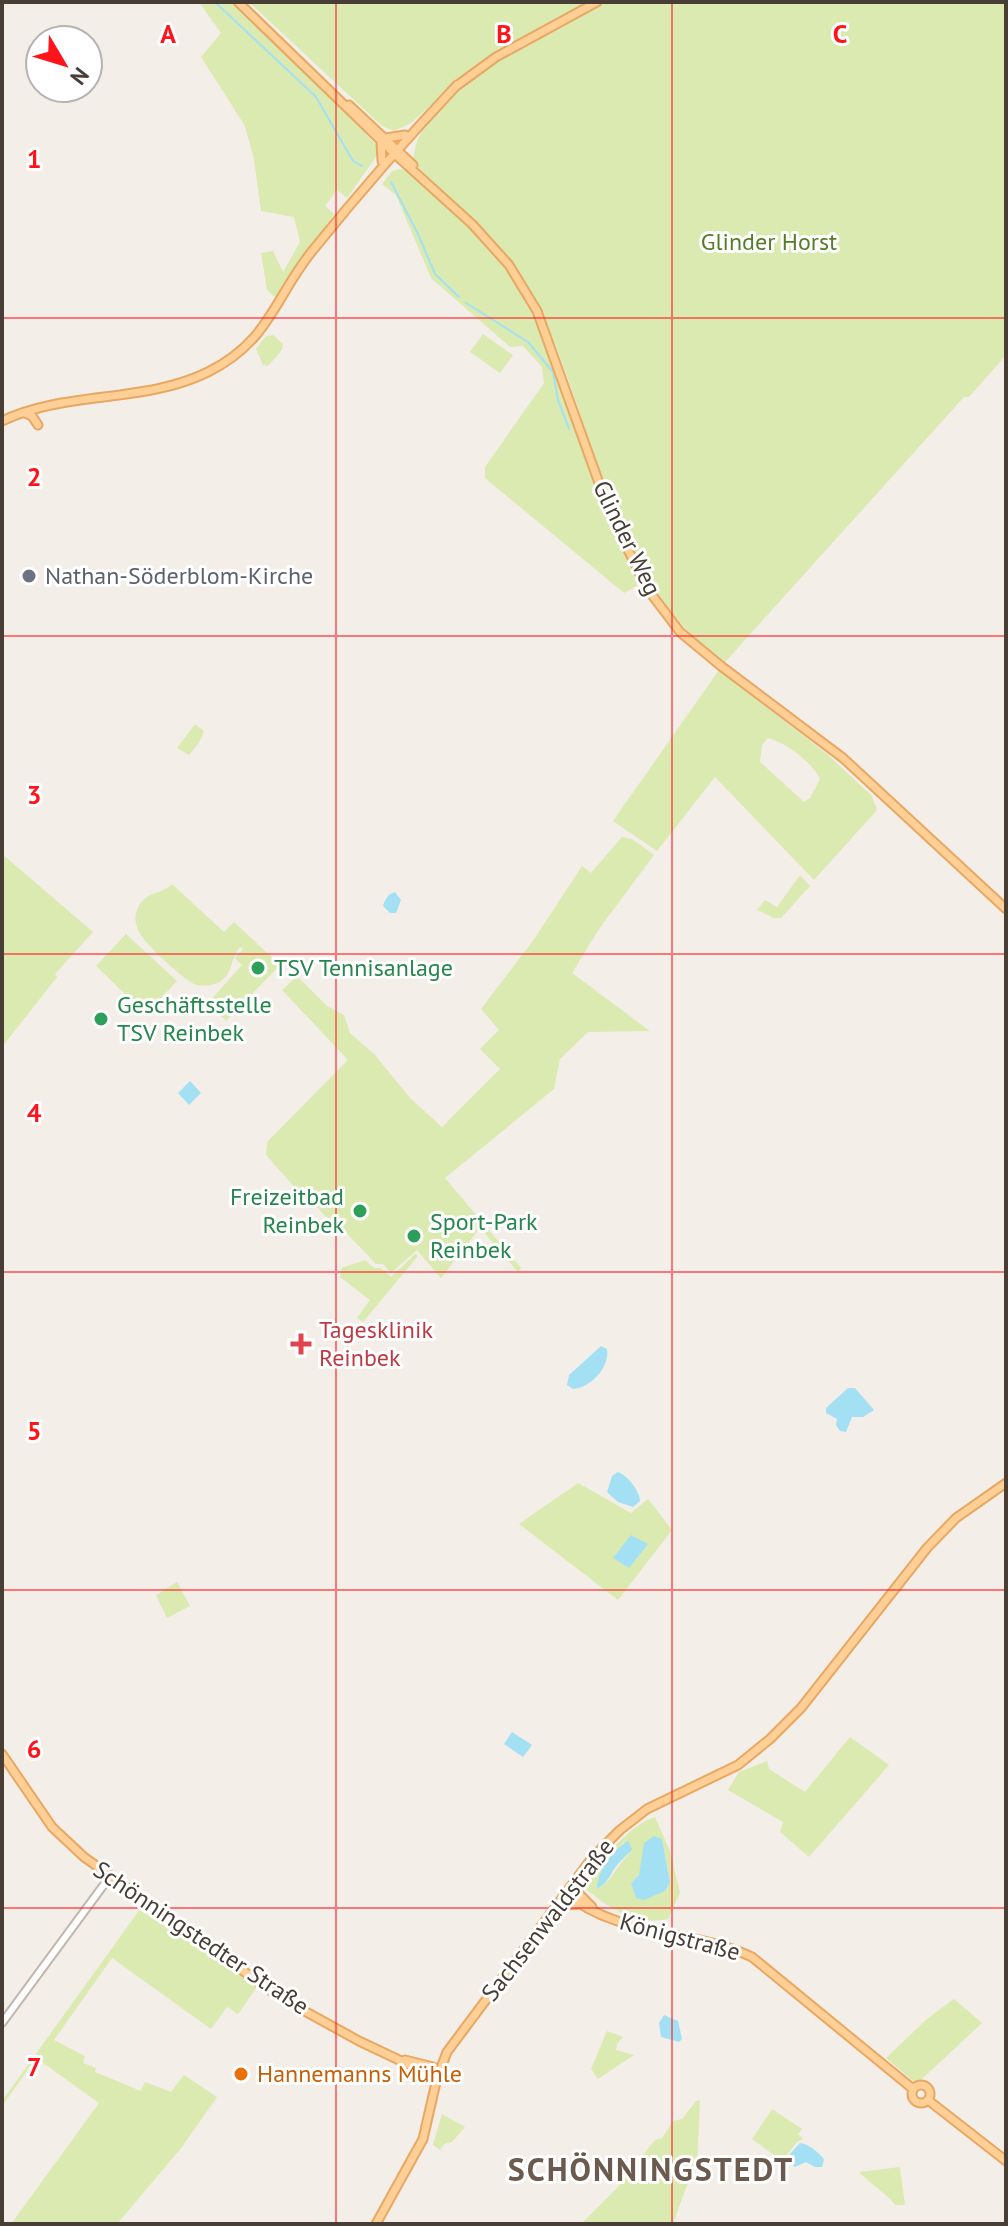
<svg xmlns="http://www.w3.org/2000/svg" width="1008" height="2226" viewBox="0 0 1008 2226" font-family="'PT Sans',sans-serif">
<rect width="100%" height="100%" fill="#f4eee8"/>
<path fill="#daeab0" fill-rule="evenodd" d="M 202,2 L 232,2 L 336,101 L 381,150 L 347,198 L 337,190 L 325,206 L 334,214 L 277,299 L 267,290 L 261,253 L 273,251 L 283,272 L 300,242 L 294,217 L 261,211 L 254,159 L 245,126 L 201,57 L 221,33 L 201,5 Z
M 249,2 L 590,2 L 470,70 L 411,123 L 394,131 L 382,126 Z
M 604,2 L 1006,2 L 1006,355 L 969,397 L 964,397 L 725,662 C 711,651 695,640 683,626 C 604,533 590,418 541,311 C 513,252 461,208 414,164 C 407,97 555,29 604,2 Z
M 400,169 L 410,170 L 469,226 L 506,267 L 533,313 L 605,510 L 638,585 L 624,593 L 485,478 L 485,467 L 544,383 L 542,367 L 523,346 L 510,347 L 431,278 L 396,195 L 382,184 L 392,171 Z
M 483,334 L 513,355 L 500,373 L 470,352 Z
M 273,335 L 283,344 L 282,350 L 268,366 L 263,365 L 256,349 L 266,336 Z
M 719,670 L 828,755 L 872,796 L 877,810 L 814,880 L 715,777 L 657,851 L 613,821 ZM 768,738 C 785,742 813,763 820,779 L 810,798 L 804,802 L 760,762 L 762,745 Z
M 195,724 L 204,731 L 199,743 L 189,755 L 177,748 Z
M 622,837 L 632,839 L 654,855 L 599,929 L 572,973 L 650,1031 L 588,1032 L 560,1059 L 554,1089 L 445,1178 L 521,1268 L 518,1272 L 480,1228 L 441,1278 L 417,1250 L 391,1273 L 383,1264 L 376,1264 L 336,1222 L 325,1216 L 310,1199 L 306,1200 L 266,1155 L 267,1142 L 348,1060 L 282,990 L 297,976 L 327,1006 L 344,1015 L 350,1033 L 375,1055 L 410,1098 L 442,1127 L 500,1069 L 480,1049 L 499,1030 L 481,1009 L 535,938 L 582,866 L 591,873 Z
M 2,854 L 93,932 L 55,974 L 57,977 L 2,1047 Z
M 800,875 L 810,886 L 781,918 L 774,918 L 757,910 L 765,900 L 777,907 Z
M 172,884 L 224,932 L 234,922 L 280,965 L 226,1021 L 208,1003 L 242,965 L 235,958 L 243,949 L 240,947 C 230,958 234,974 218,983 C 210,986 201,987 194,984 C 182,978 145,944 139,932 C 135,925 134,916 138,908 C 145,891 162,895 172,884 Z
M 126,934 L 177,981 L 146,1014 L 96,966 Z
M 415,1254 L 418,1256 L 363,1322 L 357,1318 L 370,1300 L 340,1277 L 341,1268 L 365,1260 L 374,1268 L 381,1268 L 391,1277 Z
M 578,1483 L 631,1513 L 648,1499 L 672,1530 L 618,1600 L 519,1524 Z
M 177,1582 L 190,1606 L 167,1618 L 156,1595 Z
M 850,1737 L 889,1765 L 809,1857 L 780,1832 L 783,1822 L 728,1790 L 739,1772 L 767,1761 L 769,1769 L 805,1792 Z
M 655,1817 L 670,1851 L 680,1893 L 668,1919 C 636,1926 606,1907 584,1887 C 596,1865 630,1824 655,1817 ZM 662,1839 L 670,1882 L 665,1891 L 631,1883 L 639,1875 ZM 624,1842 L 629,1854 C 617,1865 611,1883 597,1889 L 601,1872 Z
M 143,1905 L 257,1987 L 238,2014 L 227,2007 L 211,2029 L 112,1958 L 54,2040 L 85,2056 L 83,2063 L 96,2068 L 95,2072 L 141,2091 L 145,2082 L 171,2092 L 184,2075 L 217,2097 L 182,2147 L 117,2224 L 11,2224 L 99,2103 L 36,2058 L 2,2106 L 2,2101 Z
M 954,1999 L 982,2023 L 922,2079 L 913,2081 L 886,2058 L 928,2018 Z
M 607,2031 L 623,2037 L 617,2044 L 616,2050 L 634,2055 L 598,2079 L 591,2069 Z
M 700,2100 L 697,2166 L 687,2185 L 673,2224 L 581,2224 L 618,2187 L 655,2140 L 662,2138 L 673,2121 L 682,2119 L 696,2101 Z
M 772,2109 L 802,2129 L 798,2134 L 803,2139 L 797,2142 L 782,2161 L 752,2139 Z
M 442,2114 L 465,2127 L 452,2142 L 444,2144 L 440,2150 L 433,2145 Z
M 900,2167 L 905,2205 L 895,2205 C 891,2197 868,2182 859,2172 Z"/>
<path fill="#a3e0f3" d="M 395,892 L 401,900 L 396,913 L 390,913 L 383,906 C 385,899 388,894 395,892 Z
M 190,1081 L 201,1093 L 189,1105 L 178,1093 Z
M 601,1346 L 607,1349 C 610,1367 591,1388 573,1389 L 567,1385 L 569,1375 Z
M 848,1388 L 855,1388 L 874,1410 L 863,1417 L 852,1417 L 846,1432 L 840,1431 L 836,1425 L 837,1419 L 826,1413 L 826,1408 Z
M 618,1472 C 627,1475 640,1491 640,1501 L 633,1507 L 618,1502 L 607,1492 L 612,1476 Z
M 631,1535 L 648,1544 L 629,1568 L 613,1558 Z
M 512,1732 L 532,1745 L 523,1757 L 504,1744 Z
M 654,1836 L 662,1839 L 670,1882 L 665,1891 L 644,1900 L 636,1898 L 631,1883 L 639,1875 L 644,1843 Z
M 628,1841 L 632,1849 C 628,1855 623,1858 618,1864 C 610,1873 609,1883 597,1889 C 597,1871 613,1850 628,1841 Z
M 664,2015 L 678,2021 L 682,2039 L 679,2042 L 661,2037 L 659,2023 Z
M 800,2143 C 809,2144 818,2152 824,2159 L 822,2167 L 815,2167 L 806,2162 L 795,2167 L 789,2162 L 790,2154 Z"/>
<g fill="none" stroke-linecap="round" stroke-linejoin="round">
<path stroke="#a3e0f3" stroke-width="2" d="M 215,2 L 316,97 L 353,161 L 362,166
M 391,182 L 418,234 L 435,274 L 459,297
M 466,303 L 528,342 L 553,372 L 558,400 L 569,429"/>
<defs>
<path id="minor" d="M 2,2023 L 111,1875"/>
<path id="major" d="M 238,2 L 398,157 L 472,224 L 509,265 L 537,311 L 608,508 L 646,587 L 680,632 L 721,666 L 843,758 L 1006,909
M 455,87 L 496,57 L 597,2
M 349,105 L 413,165
M 386,138 L 405,135
M 381,142 L 382,161
M 25,413 L 32,416 L 38,425
M 2,421 C 67,390 143,404 208,372 C 270,341 274,298 313,250 C 359,193 407,138 457,85
M 2,1754 L 52,1827 L 84,1857 L 281,1998 L 359,2041 L 437,2078
M 571,1886 L 592,1907
M 566,1893 C 616,1937 694,1929 752,1957 L 913,2089
M 555,1910 L 567,1905 L 581,1904
M 405,2060 L 433,2067 L 438,2075
M912 2094a9 9 0 1 1 18 0a9 9 0 1 1-18 0Z
M 928,2100 L 1006,2161
M 376,2224 L 423,2139 L 437,2078 L 447,2052 L 592,1858 L 620,1830 L 647,1809 L 738,1765 L 770,1739 L 801,1708 L 927,1548 L 956,1518 L 1006,1483"/>
</defs>
<use href="#minor" stroke="#c3b7ad" stroke-width="10"/>
<use href="#major" stroke="#e7a863" stroke-width="11"/>
<use href="#minor" stroke="#fff" stroke-width="6"/>
<use href="#major" stroke="#ffcf96" stroke-width="7"/>
</g>
<path fill="none" stroke="#ff141b" stroke-width="2" stroke-opacity="0.55" d="M 336,2 L 336,2224M 672,2 L 672,2224M 2,318 L 1006,318M 2,636 L 1006,636M 2,954 L 1006,954M 2,1272 L 1006,1272M 2,1590 L 1006,1590M 2,1908 L 1006,1908"/>
<circle fill="#6b7280" stroke="#fff" stroke-width="3" cx="29" cy="576" r="8"/>
<g fill="#2e9e5b" stroke="#fff" stroke-width="3">
<circle cx="258" cy="968" r="8"/>
<circle cx="101" cy="1019" r="8"/>
<circle cx="360" cy="1211" r="8"/>
<circle cx="414" cy="1236" r="8"/>
</g>
<path fill="#e0444e" stroke="#fff" stroke-width="3" d="M297 1332h8v8h8v8h-8v8h-8v-8h-8v-8h8z"/>
<circle fill="#e8710a" stroke="#fff" stroke-width="3" cx="241" cy="2074" r="8"/>
<g text-anchor="middle" stroke-width="6" stroke-linejoin="round" paint-order="stroke">
<g font-size="24" fill="#577c27" stroke="#fff">
<text x="769" y="250">Glinder Horst</text>
</g>
<g font-size="24" fill="#483e36" stroke="#fff">
<text transform="translate(627 538) rotate(64)" y="8">Glinder Weg</text>
<text transform="translate(548 1920) rotate(-52)" y="8">Sachsenwaldstraße</text>
<text transform="translate(680 1937) rotate(15)" y="8">Königstraße</text>
<text transform="translate(201 1938) rotate(34)" y="8">Schönningstedter Straße</text>
</g>
<g font-size="24" fill="#5b616d" stroke="#fff" text-anchor="start">
<text x="45" y="584">Nathan-Söderblom-Kirche</text>
</g>
<g font-size="24" fill="#27864d" stroke="#fff" text-anchor="start">
<text x="274" y="976">TSV Tennisanlage</text>
<text x="117" y="1013">Geschäftsstelle<tspan x="117" dy="28">TSV Reinbek</tspan></text>
<text x="344" y="1205" text-anchor="end">Freizeitbad<tspan x="344" dy="28">Reinbek</tspan></text>
<text x="430" y="1230">Sport-Park<tspan x="430" dy="28">Reinbek</tspan></text>
</g>
<g font-size="24" fill="#be3a42" stroke="#fff" text-anchor="start">
<text x="319" y="1338">Tagesklinik<tspan x="319" dy="28">Reinbek</tspan></text>
</g>
<g font-size="24" fill="#c56008" stroke="#fff" text-anchor="start">
<text x="257" y="2082">Hannemanns Mühle</text>
</g>
<g font-size="32" font-weight="bold" letter-spacing="2" fill="#6b5a4d" stroke="#fff">
<text x="651" y="2181">SCHÖNNINGSTEDT</text>
</g>
</g>
<g font-size="26" text-anchor="middle" font-weight="bold" fill="#ff141b" stroke="#fff" stroke-width="6" stroke-linejoin="round" paint-order="stroke">
<text x="168" y="43">A</text>
<text x="504" y="43">B</text>
<text x="840" y="43">C</text>
<text x="34" y="168">1</text>
<text x="34" y="486">2</text>
<text x="34" y="804">3</text>
<text x="34" y="1122">4</text>
<text x="34" y="1440">5</text>
<text x="34" y="1758">6</text>
<text x="34" y="2076">7</text>
</g>
<rect width="1008" height="2226" fill="none" stroke="#483e36" stroke-width="8"/>
<g transform="translate(64 64) rotate(128)"><circle r="38" fill="#ffffff" stroke="#b6b2af" stroke-width="2"/>
<path d="M0-6L14 30L0 20L-14 30Z" fill="#ff141b"/>
<text y="-12" font-size="22" font-weight="bold" text-anchor="middle" fill="#483e36">N</text>
</g>
</svg>
